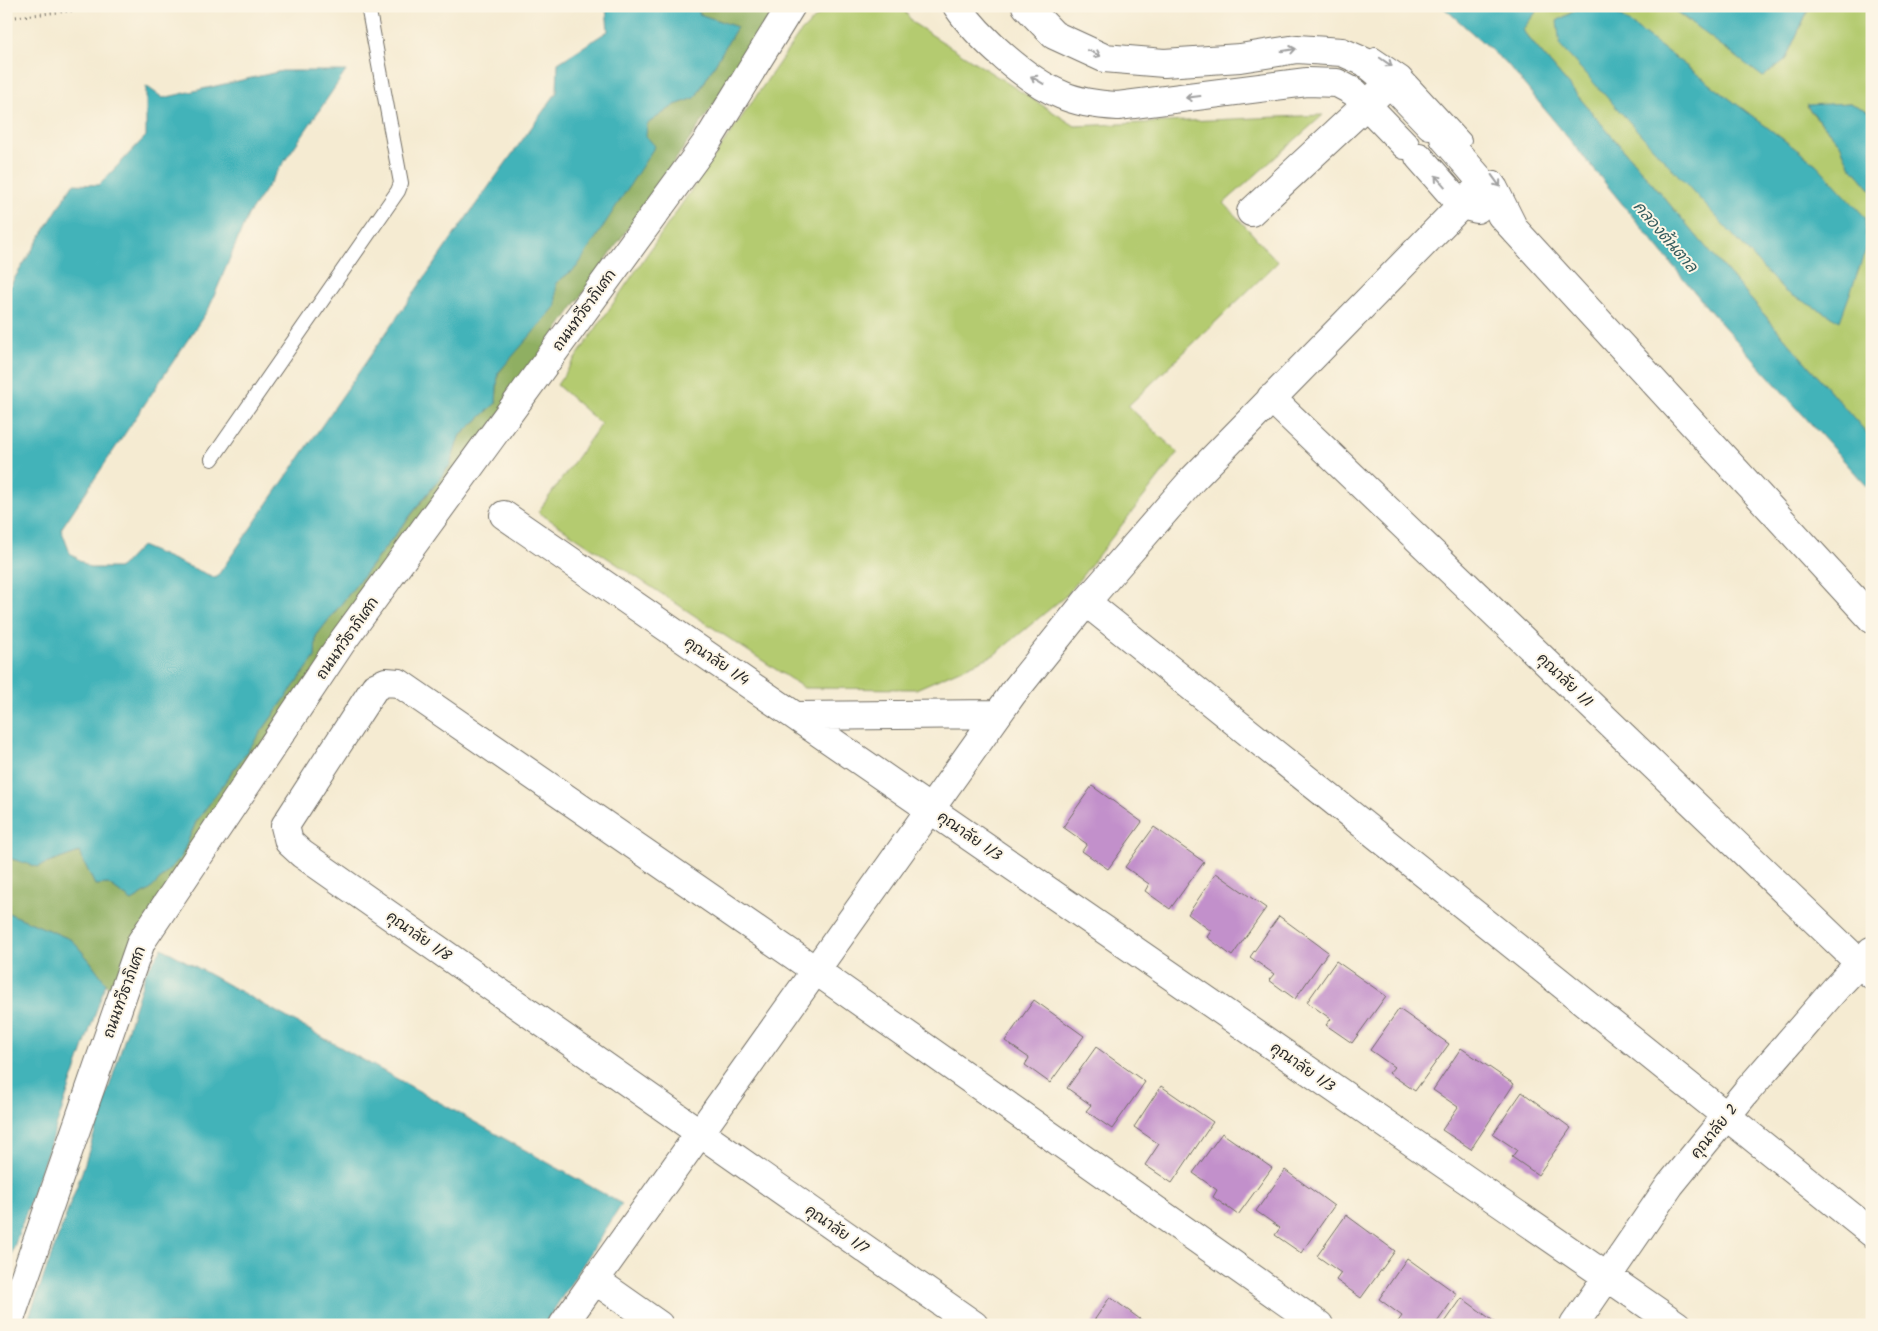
<svg xmlns="http://www.w3.org/2000/svg" width="1878" height="1331" viewBox="0 0 1878 1331" font-family="Kalam,'Playpen Sans Thai',sans-serif">
<rect width="100%" height="100%" fill="#fcf5e5"/>
<filter id="ink" filterUnits="userSpaceOnUse"><feTurbulence type="fractalNoise" baseFrequency=".02" numOctaves="2"/><feDisplacementMap in="SourceGraphic" scale="10" xChannelSelector="R" yChannelSelector="G"/><feConvolveMatrix kernelMatrix="1 2 1 2 8 2 1 2 1" color-interpolation-filters="sRGB"/></filter>
<filter id="wash" filterUnits="userSpaceOnUse"><feTurbulence type="fractalNoise" baseFrequency=".0096" numOctaves="4" result="noise"/><feDisplacementMap in="SourceGraphic" scale="20" xChannelSelector="R" yChannelSelector="G"/><feGaussianBlur stdDeviation="1.12" result="paint"/><feColorMatrix in="noise" values="0 0 0 0 0 0 0 0 0 0 0 0 0 0 0 0 0 1.4 0 .05"/><feComposite in="paint" operator="in"/></filter>
<g filter="url(#wash)">
<rect width="100%" height="100%" fill="#f5ebd2"/>
<path fill="#b4cb6f" stroke="#707b4d" d="M 828,6 L 901,6 L 913,23 L 1075,126 L 1323,115 L 1224,203 L 1278,262 L 1128,406 L 1178,453 L 1068,594 L 994,655 L 916,689 L 804,688 L 538,512 L 601,424 L 557,385 L 799,34 Z
M 1541,6 L 1583,6 L 1557,21 L 1817,165 L 1607,6 L 1669,6 L 1688,21 L 1785,60 L 1810,6 L 1872,6 L 1872,113 L 1850,103 L 1806,106 L 1840,144 L 1849,164 L 1872,191 L 1872,339 L 1863,363 L 1872,373 L 1872,439 L 1716,259 L 1522,30 Z"/>
<path fill="#8faf62" stroke="#5d6d46" d="M 700,6 L 774,6 L 763,36 L 724,90 L 162,899 L 112,992 L 90,961 L 72,940 L 6,912 L 6,857 L 37,867 L 79,852 L 95,885 L 108,884 L 132,901 L 150,890 L 181,857 L 196,822 L 315,657 L 316,636 L 450,466 L 459,437 L 496,403 L 498,374 L 514,353 L 556,283 L 577,267 L 645,136 L 647,124 L 675,105 L 695,98 L 737,27 L 699,14 Z"/>
<path fill="#42b3b9" stroke="#366f72" d="M 606,6 L 700,6 L 699,14 L 737,27 L 695,98 L 675,105 L 647,124 L 646,136 L 655,146 L 577,267 L 556,283 L 556,306 L 498,373 L 496,403 L 459,437 L 450,465 L 316,636 L 315,657 L 196,822 L 181,857 L 150,890 L 132,901 L 108,884 L 95,885 L 79,852 L 37,867 L 6,857 L 6,292 L 73,184 L 99,185 L 146,136 L 146,86 L 163,98 L 282,71 L 346,71 L 248,215 L 209,308 L 61,529 L 70,553 L 90,568 L 120,568 L 141,546 L 216,578 L 461,225 L 557,92 L 558,63 L 608,31 Z
M 1442,6 L 1541,6 L 1522,30 L 1716,259 L 1872,439 L 1872,492 L 1711,312 L 1509,66 Z
M 1583,6 L 1607,6 L 1817,165 L 1865,217 L 1866,249 L 1840,321 L 1784,291 L 1560,46 L 1557,21 Z
M 1669,6 L 1810,6 L 1785,60 L 1763,77 Z
M 1850,103 L 1872,113 L 1872,191 L 1849,164 L 1840,144 L 1806,105 Z
M 1872,339 L 1872,373 L 1863,363 Z
M 6,912 L 72,940 L 90,961 L 106,983 L 6,1270 Z
M 162,948 L 622,1204 L 544,1325 L 26,1325 L 82,1172 L 146,972 Z"/>
<g id="blocks">
<path fill="#c290cb" d="M 1092,786 L 1142,822 L 1108,869 L 1082,851 L 1087,844 L 1063,827 Z
M 1154,827 L 1204,862 L 1170,909 L 1145,891 L 1149,884 L 1125,867 Z
M 1216,873 L 1266,908 L 1232,956 L 1207,937 L 1211,931 L 1188,914 Z
M 1279,916 L 1328,952 L 1295,999 L 1269,980 L 1274,974 L 1250,957 Z
M 1336,961 L 1386,996 L 1352,1043 L 1326,1025 L 1331,1019 L 1307,1002 Z
M 1034,1000 L 1084,1036 L 1050,1083 L 1025,1065 L 1029,1058 L 1005,1041 Z
M 1399,1009 L 1449,1044 L 1415,1091 L 1389,1073 L 1394,1067 L 1370,1050 Z
M 1096,1047 L 1145,1082 L 1112,1129 L 1086,1111 L 1091,1105 L 1067,1088 Z
M 1461,1048 L 1514,1084 L 1471,1149 L 1442,1130 L 1458,1107 L 1433,1090 Z
M 1161,1086 L 1213,1122 L 1172,1183 L 1145,1165 L 1159,1144 L 1134,1127 Z
M 1522,1092 L 1571,1128 L 1538,1175 L 1512,1157 L 1517,1150 L 1493,1134 Z
M 1222,1133 L 1272,1168 L 1238,1215 L 1213,1197 L 1217,1190 L 1193,1173 Z
M 1285,1170 L 1334,1206 L 1301,1253 L 1275,1235 L 1280,1228 L 1256,1211 Z
M 1346,1215 L 1395,1251 L 1361,1298 L 1336,1280 L 1341,1273 L 1317,1256 Z
M 1407,1258 L 1457,1294 L 1435,1325 L 1400,1325 L 1397,1323 L 1402,1316 L 1379,1299 Z
M 1110,1297 L 1148,1325 L 1091,1325 Z
M 1462,1298 L 1499,1325 L 1443,1325 Z"/>
</g>
</g>
<g filter="url(#ink)">
<use href="#blocks" fill-opacity="0" stroke="#726e65" stroke-width="1"/>
<g fill="none" stroke-linecap="round" stroke-linejoin="round">
<defs>
<path id="service" d="M 1375,55 L 1403,74 L 1464,140
M 1495,178 L 1500,185 L 1518,221
M 212,459 L 398,191 L 401,183 L 368,6"/>
<path id="minor" d="M 957,6 C 978,37 1027,81 1062,95 C 1080,103 1099,105 1118,106 L 1307,82 L 1337,83 L 1354,92 L 1405,145
M 1026,6 L 1054,35 L 1104,58 L 1164,63 L 1240,58 L 1297,49 L 1342,52 L 1365,62 L 1390,83 L 1430,125
M 1444,138 L 1483,183 L 1492,198
M 1419,157 L 1461,205 L 1477,209
M 1251,212 L 1380,92
M 1501,215 L 1872,619
M 1271,398 L 1872,975
M 504,515 L 1677,1325
M 1086,602 L 1872,1233
M 796,716 L 996,714
M 595,1280 L 659,1325
M 8,1325 L 141,942 L 342,642 L 707,142 L 791,6
M 563,1325 L 1013,693 L 1086,602 L 1193,479 L 1483,183
M 974,1325 L 302,854 L 289,842 L 285,826 L 375,687 L 386,682 L 399,683 L 815,970 L 1319,1325
M 1574,1325 L 1670,1185 L 1746,1092 L 1836,988 L 1871,951"/>
</defs>
<use href="#service" stroke="#726e65" stroke-width="16"/>
<use href="#minor" stroke="#726e65" stroke-width="30"/>
<path stroke="#726e65" stroke-width="3" stroke-dasharray="1 4" stroke-linecap="butt" d="M 6,18 L 113,6"/>
<use href="#service" stroke="#fff" stroke-width="14"/>
<use href="#minor" stroke="#fff" stroke-width="28"/>
</g>
<defs><path id="oneway-shaft" d="M-6 0H5M1.5-3L5.5 0L1.5 3" fill="none" stroke-width="1.6" stroke-linecap="round" stroke-linejoin="round" transform="scale(1.25)"/></defs>
<g stroke="#a0a0a0">
<use href="#oneway-shaft" transform="translate(1289 50) rotate(-9)"/>
<use href="#oneway-shaft" transform="translate(1094 53) rotate(25)"/>
<use href="#oneway-shaft" transform="translate(1386 62) rotate(35)"/>
<use href="#oneway-shaft" transform="translate(1037 80) rotate(-149)"/>
<use href="#oneway-shaft" transform="translate(1193 97) rotate(173)"/>
<use href="#oneway-shaft" transform="translate(1440 181) rotate(-131)"/>
<use href="#oneway-shaft" transform="translate(1496 181) rotate(54)"/>
</g>
</g>
<g text-anchor="middle" stroke-width="4" stroke-linejoin="round" paint-order="stroke">
<g font-size="15" fill="#2b2b2b" stroke="#fcf5e5">
<text transform="translate(584 310) rotate(-54)" y="5">ถนนทวีธาภิเศก</text>
<text transform="translate(347 638) rotate(-55)" y="5">ถนนทวีธาภิเศก</text>
<text transform="translate(717 661) rotate(34)" y="5">คุณาลัย 1/4</text>
<text transform="translate(1565 680) rotate(44)" y="5">คุณาลัย 1/1</text>
<text transform="translate(970 836) rotate(35)" y="5">คุณาลัย 1/3</text>
<text transform="translate(419 936) rotate(35)" y="5">คุณาลัย 1/8</text>
<text transform="translate(124 992) rotate(-70)" y="5">ถนนทวีธาภิเศก</text>
<text transform="translate(1303 1067) rotate(35)" y="5">คุณาลัย 1/3</text>
<text transform="translate(1714 1131) rotate(-51)" y="5">คุณาลัย 2</text>
<text transform="translate(837 1229) rotate(35)" y="5">คุณาลัย 1/7</text>
</g>
<g font-size="16" font-style="italic" fill="#335b5d" stroke="#fcf5e5">
<text transform="translate(1666 236) rotate(49)" y="6">คลองต้นตาล</text>
</g>
</g>
<rect width="1878" height="1331" fill="none" stroke="#fcf5e5" stroke-width="25"/>
</svg>
